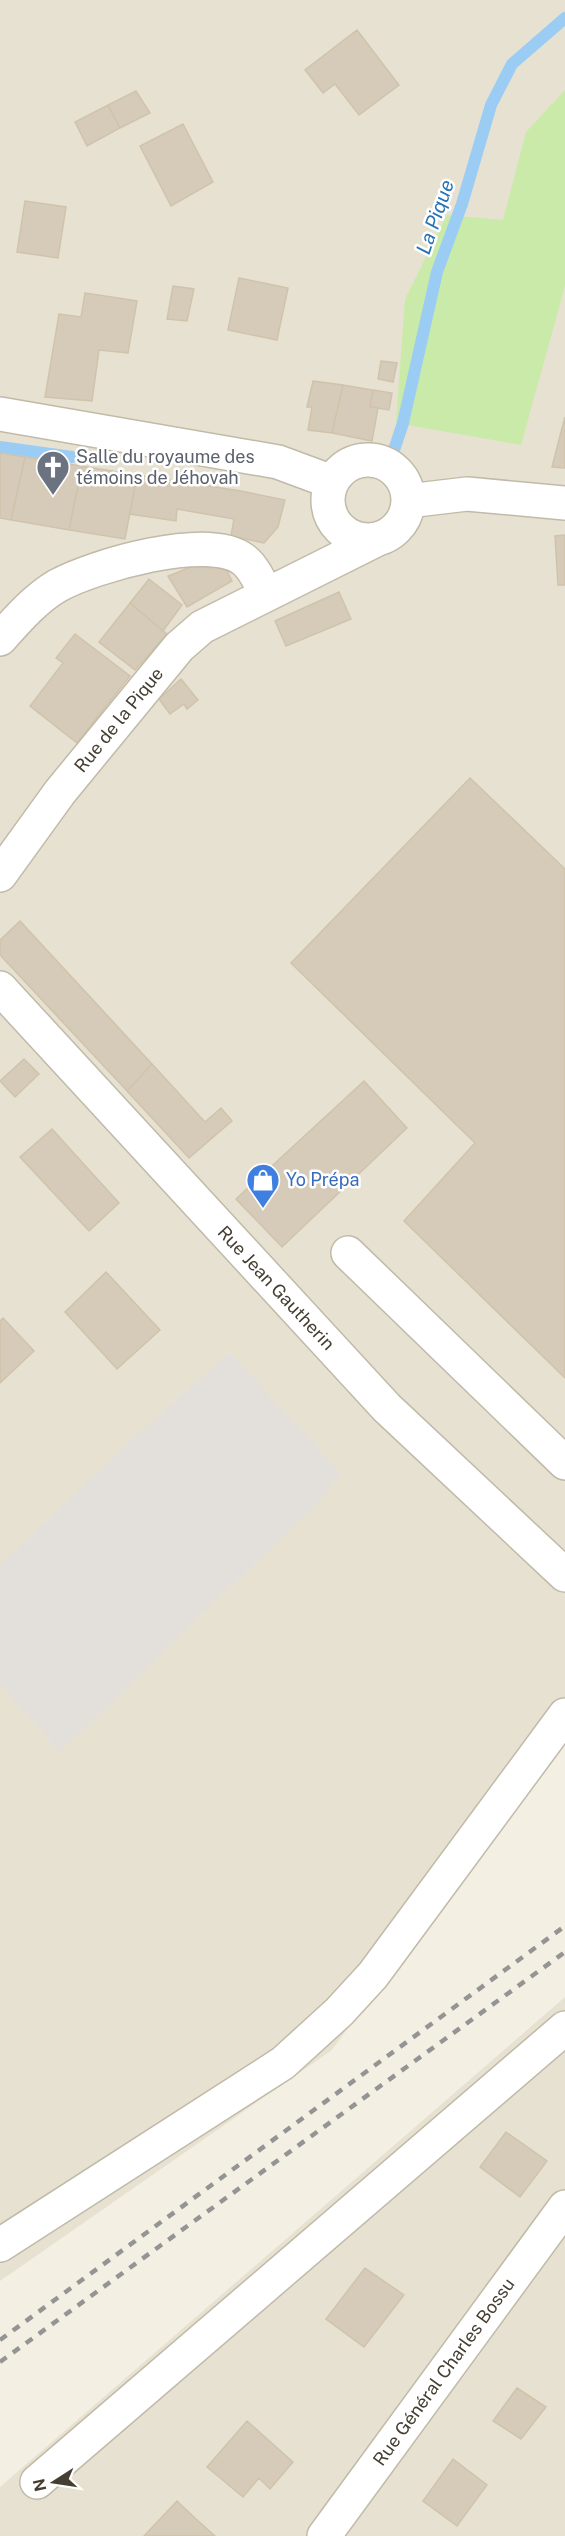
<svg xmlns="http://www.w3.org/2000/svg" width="565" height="2536" viewBox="0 0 565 2536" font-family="'Public Sans',sans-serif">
<rect width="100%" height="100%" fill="#f3efe3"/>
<path fill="#e7e1d1" d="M 0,0 L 565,0 L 565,1730 L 332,2050 L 0,2281 Z
M 565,1997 L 565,2536 L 0,2536 L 0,2487 Z"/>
<path fill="#caeaa9" d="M 565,90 L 565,286 L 521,445 L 396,423 L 405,299 L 447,215 L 503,220 L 526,132 Z"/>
<path fill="#e3e0dc" d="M 230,1353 L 341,1473 L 324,1496 L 60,1752 L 0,1684 L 0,1565 L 162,1412 Z"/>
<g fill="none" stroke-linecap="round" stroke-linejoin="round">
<path stroke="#9bccf4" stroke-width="12" d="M 0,447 L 72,457
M 392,456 L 403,423 L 437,272 L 462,204 L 491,105 L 512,64 L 565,18"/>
</g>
<path fill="#d5cbb8" stroke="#d0c3ab" stroke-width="1.5" d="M 357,30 L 399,85 L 359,115 L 335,84 L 323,93 L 305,70 Z
M 136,91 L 150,113 L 120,128 L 108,105 Z
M 108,105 L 120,128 L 87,146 L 75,122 Z
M 183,124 L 213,182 L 171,206 L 140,146 Z
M 25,201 L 66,207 L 58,258 L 17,252 Z
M 239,278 L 288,288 L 277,340 L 228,330 Z
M 173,286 L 194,289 L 187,321 L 167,319 Z
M 85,293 L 137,301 L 128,353 L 99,350 L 92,401 L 45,397 L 59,314 L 81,317 Z
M 381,361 L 397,363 L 393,382 L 378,379 Z
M 313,381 L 343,385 L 332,433 L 308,430 L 312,407 L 307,407 Z
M 343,385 L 373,390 L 370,407 L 378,408 L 372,441 L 332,433 Z
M 373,390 L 392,393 L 389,410 L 370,407 Z
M 565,417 L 565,468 L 552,467 L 561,432 Z
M 0,453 L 25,457 L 11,520 L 0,518 Z
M 25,457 L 82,466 L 69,530 L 11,520 Z
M 82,466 L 137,475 L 125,539 L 69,530 Z
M 137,475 L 241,491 L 285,500 L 278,527 L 264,543 L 231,536 L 234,519 L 177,509 L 176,521 L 130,514 Z
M 565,535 L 565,585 L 558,585 L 555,536 Z
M 208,560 L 212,568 L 223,563 L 232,581 L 187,607 L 168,576 Z
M 149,579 L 182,605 L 163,631 L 130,603 Z
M 339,592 L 351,619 L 286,646 L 275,621 Z
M 130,603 L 167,634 L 135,670 L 99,642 Z
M 75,634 L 130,676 L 77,743 L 30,706 L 63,663 L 56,658 Z
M 181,679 L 198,700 L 187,709 L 184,704 L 170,714 L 159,699 Z
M 470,778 L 565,869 L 565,1378 L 404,1221 L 475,1143 L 291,963 Z
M 20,921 L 152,1064 L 127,1091 L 0,955 L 0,940 Z
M 24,1059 L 39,1074 L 15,1097 L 0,1081 Z
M 152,1064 L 205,1122 L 221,1108 L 232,1121 L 189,1158 L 127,1091 Z
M 364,1081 L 407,1128 L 282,1247 L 236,1199 Z
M 52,1129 L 119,1203 L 89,1231 L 20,1157 Z
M 106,1272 L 160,1330 L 117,1369 L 65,1312 Z
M 3,1318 L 34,1351 L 0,1383 L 0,1321 Z
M 506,2132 L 547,2161 L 520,2197 L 480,2167 Z
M 365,2268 L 404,2295 L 364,2347 L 326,2319 Z
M 517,2388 L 546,2407 L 521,2439 L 493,2421 Z
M 247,2421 L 293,2462 L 270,2489 L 259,2478 L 243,2497 L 207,2467 Z
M 453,2459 L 487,2485 L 457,2526 L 423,2501 Z
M 177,2501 L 196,2519 L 215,2536 L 144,2536 Z"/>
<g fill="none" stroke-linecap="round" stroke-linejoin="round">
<defs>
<path id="minor" d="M 0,414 L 278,462 L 332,482
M328 500a40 40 0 1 1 80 0a40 40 0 1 1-80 0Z
M 408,501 L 467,494 L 565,503
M 0,639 C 17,620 35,599 57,586 C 93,566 209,532 244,560 C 254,568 260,582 266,594
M 0,875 L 60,792 L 179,647 L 202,627 L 380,538
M 0,988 L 387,1408 L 565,1575
M 348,1253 L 565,1463
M 0,2245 L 283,2063 L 339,2012 L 373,1975 L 565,1715
M 37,2482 L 565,2028
M 324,2536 L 565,2207"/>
</defs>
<use href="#minor" stroke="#c1baa8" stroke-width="36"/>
<use href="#minor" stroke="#fff" stroke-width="33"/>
<path stroke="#949494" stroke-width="4.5" stroke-dasharray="8 8" stroke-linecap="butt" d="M 0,2340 L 565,1926
M 0,2362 L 565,1952"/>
</g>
<defs>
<symbol id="church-pin" viewBox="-11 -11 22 30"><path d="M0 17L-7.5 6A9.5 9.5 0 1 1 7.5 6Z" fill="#6b7280" stroke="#fff"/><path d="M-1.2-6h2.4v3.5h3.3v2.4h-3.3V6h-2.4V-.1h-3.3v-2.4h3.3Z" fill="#fff"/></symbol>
<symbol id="shop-pin" viewBox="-11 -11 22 30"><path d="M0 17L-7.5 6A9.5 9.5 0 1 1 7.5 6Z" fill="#3f7fe0" stroke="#fff"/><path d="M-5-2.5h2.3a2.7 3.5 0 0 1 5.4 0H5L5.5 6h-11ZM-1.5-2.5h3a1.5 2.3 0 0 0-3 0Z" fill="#fff"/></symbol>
</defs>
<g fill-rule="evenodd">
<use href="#church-pin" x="34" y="448" width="38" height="52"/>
<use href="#shop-pin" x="244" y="1161" width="38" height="52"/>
</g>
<g text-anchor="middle" stroke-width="5" stroke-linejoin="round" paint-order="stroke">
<g font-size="18" fill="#5b616d" stroke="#fff" text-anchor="start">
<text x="76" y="463">Salle du royaume des<tspan x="76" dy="21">témoins de Jéhovah</tspan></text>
</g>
<g font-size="18" fill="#453e33" stroke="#fff">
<text transform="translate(119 720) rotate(-51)" y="6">Rue de la Pique</text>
<text transform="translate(276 1288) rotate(47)" y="6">Rue Jean Gautherin</text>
<text transform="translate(444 2372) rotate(-54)" y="6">Rue Général Charles Bossu</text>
</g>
<g font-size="18" fill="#366cbe" stroke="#fff" text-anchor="start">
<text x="286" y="1186">Yo Prépa</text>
</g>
<g font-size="20" font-style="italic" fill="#2774b6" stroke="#fff">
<text transform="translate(435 217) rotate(-71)" y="7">La Pique</text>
</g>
</g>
<g transform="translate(54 2482) rotate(258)" stroke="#ffffff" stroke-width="4.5" paint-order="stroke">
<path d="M0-4.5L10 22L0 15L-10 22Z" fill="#453e33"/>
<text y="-9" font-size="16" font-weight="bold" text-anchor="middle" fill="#453e33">N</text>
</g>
</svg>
